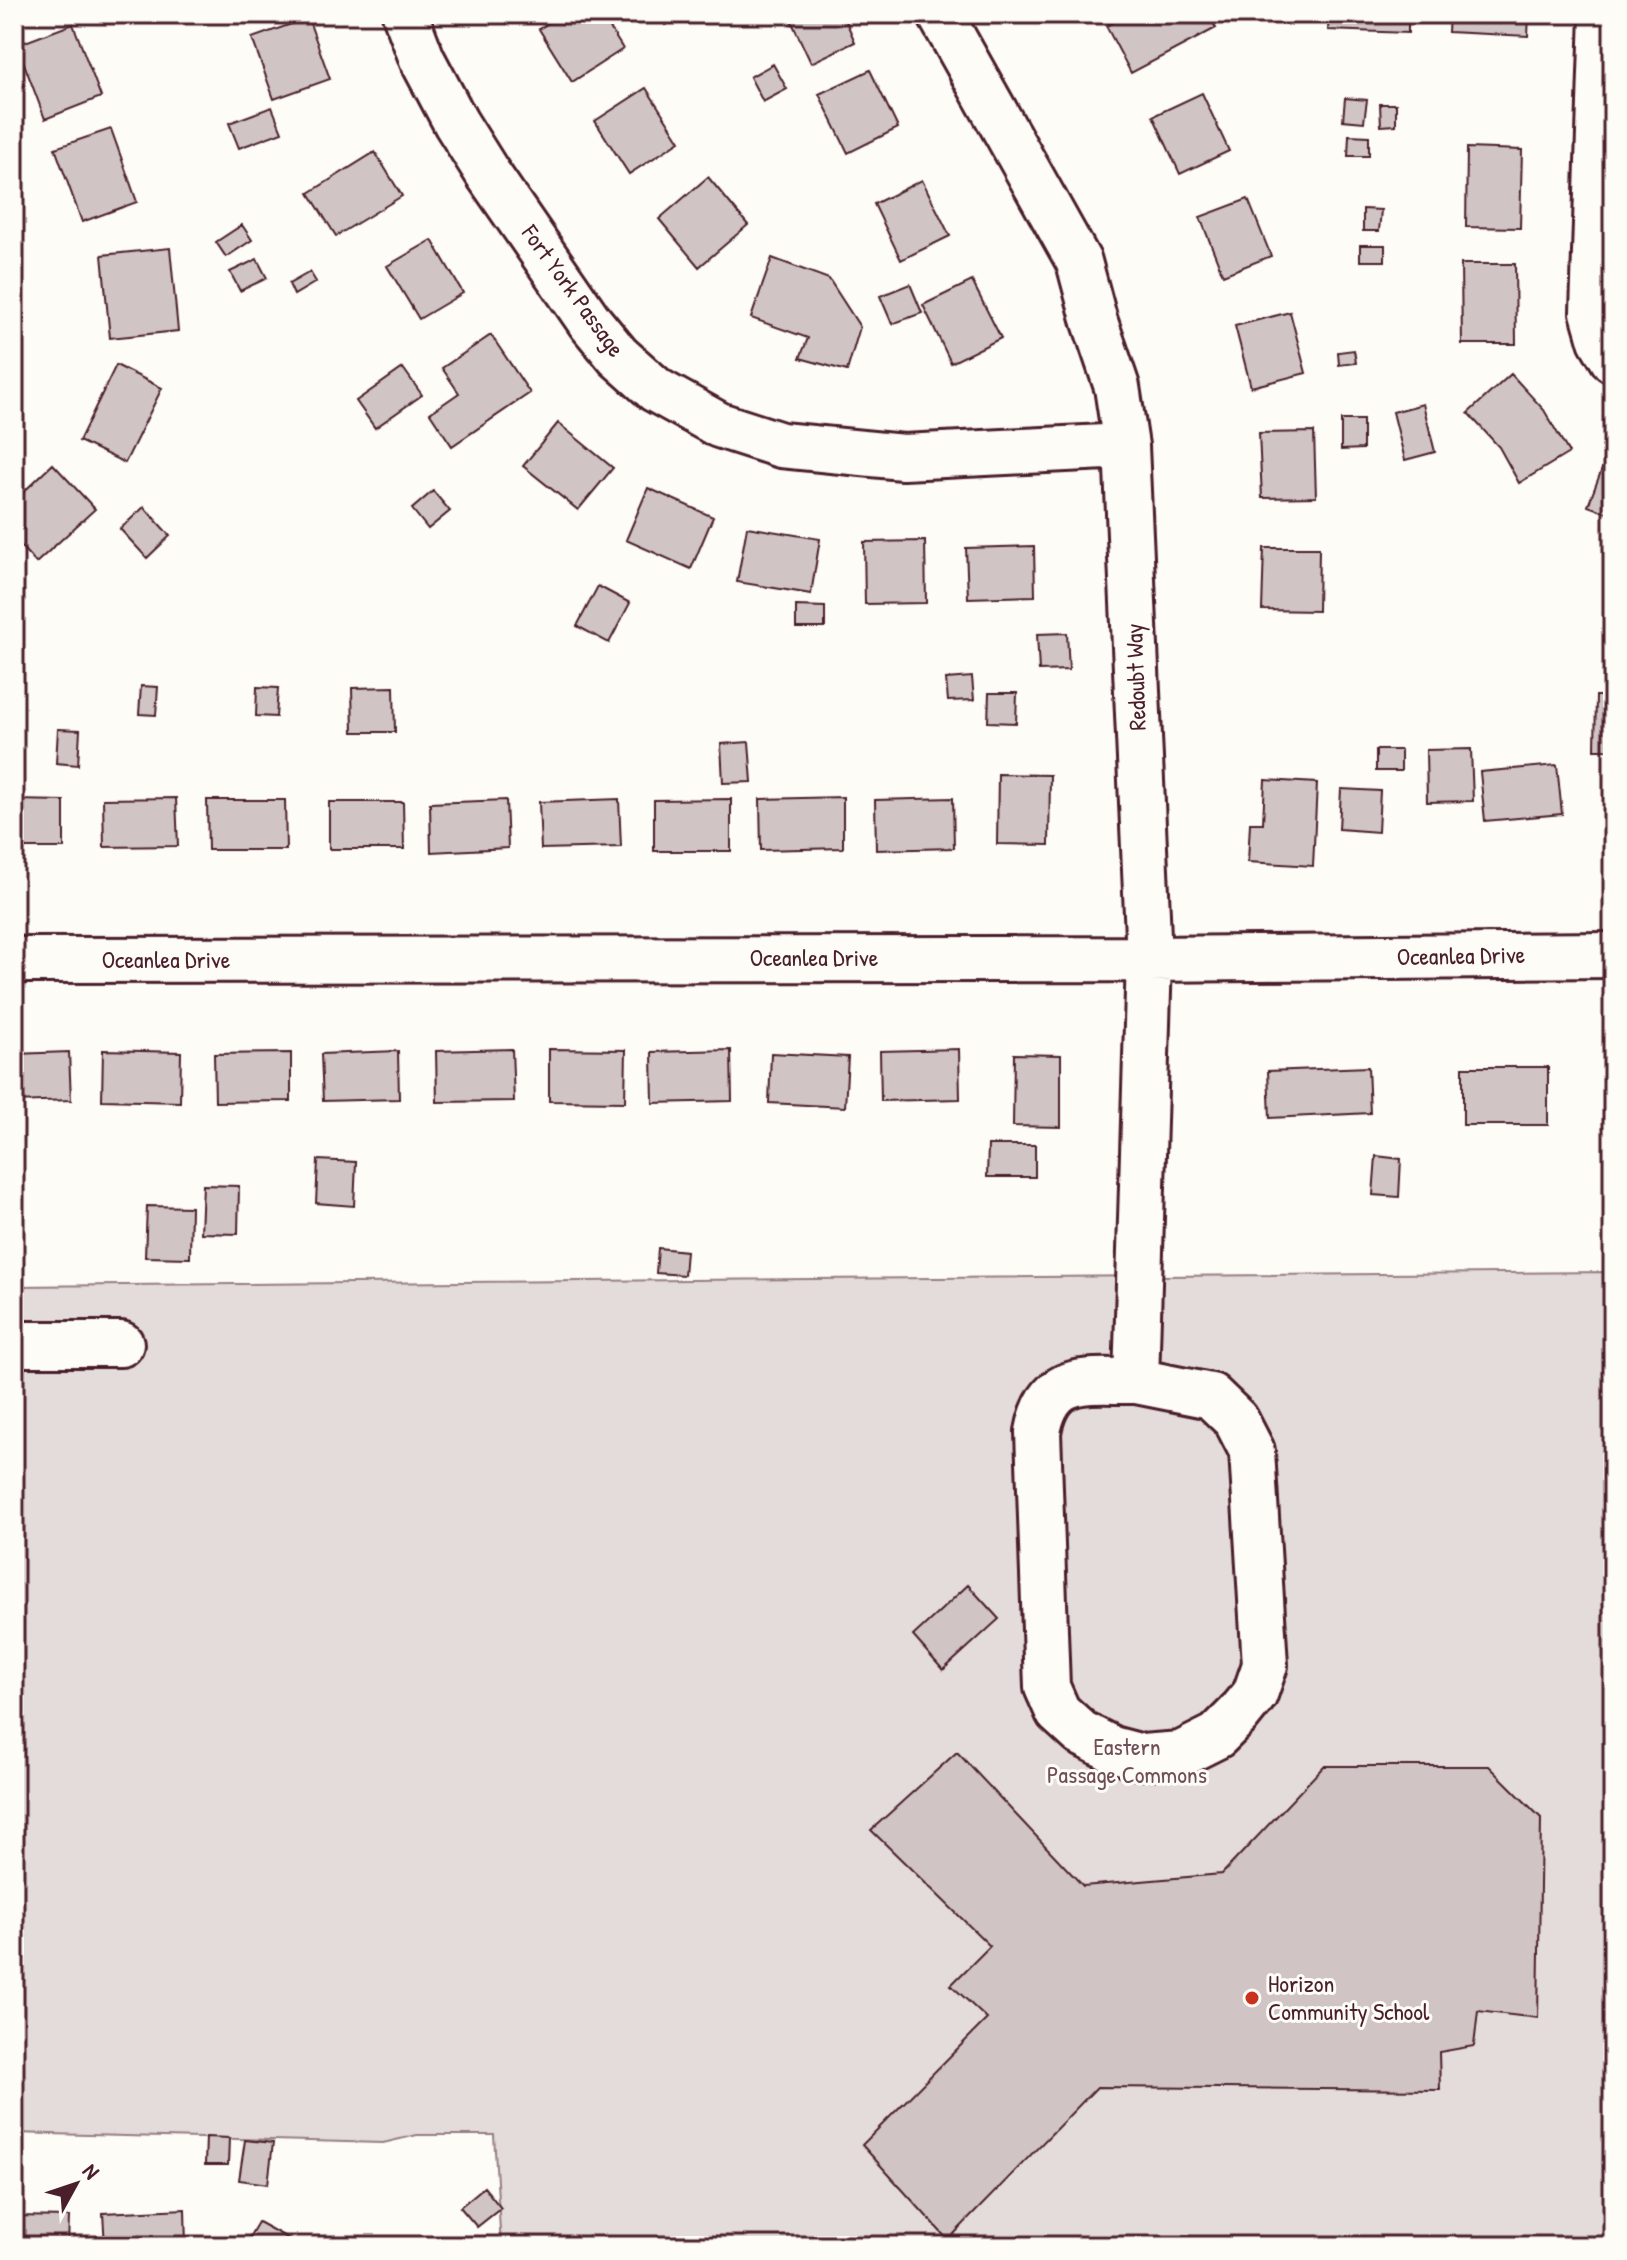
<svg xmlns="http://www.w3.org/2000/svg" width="1627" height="2260" viewBox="0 0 1627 2260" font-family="'Patrick Hand',sans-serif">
<rect width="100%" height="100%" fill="#fdfcf7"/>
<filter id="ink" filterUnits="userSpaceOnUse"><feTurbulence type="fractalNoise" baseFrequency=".0125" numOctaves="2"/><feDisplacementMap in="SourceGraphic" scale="16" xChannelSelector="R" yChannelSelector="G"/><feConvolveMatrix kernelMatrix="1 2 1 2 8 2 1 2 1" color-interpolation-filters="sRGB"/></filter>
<g filter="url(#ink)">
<path fill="#e3dcda" stroke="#967e82" stroke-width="2" d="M 1613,1272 L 1613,2246 L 501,2246 L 494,2135 L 417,2135 L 383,2143 L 14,2133 L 14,1286 Z"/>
<path fill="#d0c5c4" stroke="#4a1f2b" stroke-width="2" d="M 563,14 L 601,14 L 623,49 L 572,82 L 539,29 Z
M 661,14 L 691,14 L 665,25 Z
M 788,14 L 843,14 L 855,42 L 811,63 Z
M 1128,14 L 1208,14 L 1216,28 L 1131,73 L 1106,26 Z
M 1329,14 L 1408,14 L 1408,33 L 1328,30 Z
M 1449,14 L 1529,14 L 1528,36 L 1448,32 Z
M 308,18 L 330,79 L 274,99 L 252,38 Z
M 73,24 L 101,97 L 45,119 L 17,45 Z
M 773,64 L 787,89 L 763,102 L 750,77 Z
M 870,70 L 898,128 L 848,153 L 819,94 Z
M 646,88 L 680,141 L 629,174 L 595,121 Z
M 1202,93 L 1229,151 L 1180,174 L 1153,116 Z
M 1345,98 L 1367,100 L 1364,122 L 1343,120 Z
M 1380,104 L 1396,104 L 1396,125 L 1381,126 Z
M 272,107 L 282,132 L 239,148 L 229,123 Z
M 111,129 L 137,202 L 82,222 L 55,148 Z
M 1349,135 L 1369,136 L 1369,156 L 1348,156 Z
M 1467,148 L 1522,150 L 1520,228 L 1466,227 Z
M 375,152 L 402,196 L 336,236 L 309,193 Z
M 708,177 L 748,225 L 699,267 L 659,219 Z
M 922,180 L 950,236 L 901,260 L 874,204 Z
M 1248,199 L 1271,256 L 1223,275 L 1200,217 Z
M 1363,209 L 1381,210 L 1379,231 L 1363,231 Z
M 242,225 L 252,240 L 226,257 L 216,242 Z
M 432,240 L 463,293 L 419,319 L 387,266 Z
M 1360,245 L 1385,245 L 1385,261 L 1360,261 Z
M 170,248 L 178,331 L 110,338 L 102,255 Z
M 772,258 L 829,279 L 860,327 L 847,371 L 800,358 L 808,338 L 751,318 Z
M 257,259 L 267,278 L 240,291 L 230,272 Z
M 1461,264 L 1515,264 L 1516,344 L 1462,344 Z
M 310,272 L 316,282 L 294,295 L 289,284 Z
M 972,281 L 1001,338 L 951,363 L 923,305 Z
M 910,284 L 922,313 L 892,324 L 880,296 Z
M 1290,312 L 1306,373 L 1251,387 L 1235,326 Z
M 491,335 L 530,393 L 452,446 L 430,413 L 459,393 L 442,368 Z
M 1354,350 L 1356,363 L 1339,365 L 1338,352 Z
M 116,365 L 162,388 L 125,463 L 79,441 Z
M 403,368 L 422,395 L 375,428 L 356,401 Z
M 1511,374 L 1544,410 L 1569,453 L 1519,483 L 1499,447 L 1468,413 Z
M 1423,404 L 1435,452 L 1405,460 L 1393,412 Z
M 1341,420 L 1363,420 L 1363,449 L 1341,450 Z
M 558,423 L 613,468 L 578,510 L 523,466 Z
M 1314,432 L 1316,497 L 1262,498 L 1259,433 Z
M 1608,453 L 1613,455 L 1613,515 L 1588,506 Z
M 53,464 L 95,509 L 36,563 L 14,539 L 14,501 Z
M 648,488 L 713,517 L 691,569 L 626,540 Z
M 433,491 L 450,511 L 428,529 L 412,509 Z
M 144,507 L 170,536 L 147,558 L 120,529 Z
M 747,527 L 820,539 L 811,594 L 737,582 Z
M 925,541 L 926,603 L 865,604 L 864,542 Z
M 1034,546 L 1035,596 L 968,598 L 966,548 Z
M 1264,548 L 1319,548 L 1318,611 L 1262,610 Z
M 598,586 L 630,603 L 609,643 L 577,626 Z
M 796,606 L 825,607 L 825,628 L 796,628 Z
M 1067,633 L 1069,670 L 1039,671 L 1037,634 Z
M 972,677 L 974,700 L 948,701 L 946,679 Z
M 141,686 L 158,687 L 156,715 L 139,714 Z
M 257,687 L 278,688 L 276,717 L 256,716 Z
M 394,687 L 395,732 L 353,732 L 352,688 Z
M 989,693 L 1017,693 L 1016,723 L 988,722 Z
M 1596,696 L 1613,696 L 1613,750 L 1595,750 Z
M 58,729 L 80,730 L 78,765 L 56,763 Z
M 749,742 L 752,782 L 723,783 L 721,744 Z
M 1471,749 L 1473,801 L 1427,802 L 1426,750 Z
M 1376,750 L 1401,750 L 1401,771 L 1376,771 Z
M 1557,765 L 1562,814 L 1485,821 L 1480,772 Z
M 998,774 L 1050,775 L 1049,845 L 997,844 Z
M 1265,780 L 1317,783 L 1313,866 L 1248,862 L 1250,823 L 1263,823 Z
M 1341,789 L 1380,791 L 1378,832 L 1339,829 Z
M 843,797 L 843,848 L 761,850 L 760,799 Z
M 176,798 L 178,846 L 104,847 L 103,799 Z
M 953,798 L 954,848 L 876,850 L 875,800 Z
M 619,799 L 621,847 L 541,849 L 539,802 Z
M 731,799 L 731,851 L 654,851 L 654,800 Z
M 14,800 L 64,801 L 64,848 L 14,848 Z
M 207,800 L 285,800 L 286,850 L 208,850 Z
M 506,800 L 508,848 L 431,852 L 430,803 Z
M 329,802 L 403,802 L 404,849 L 329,849 Z
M 512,1049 L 514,1101 L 437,1102 L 436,1051 Z
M 549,1049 L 626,1050 L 625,1102 L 549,1101 Z
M 959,1049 L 960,1099 L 881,1101 L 880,1051 Z
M 103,1050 L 181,1052 L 180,1102 L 102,1100 Z
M 731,1050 L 732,1101 L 653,1103 L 652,1052 Z
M 398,1051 L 399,1099 L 323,1101 L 321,1054 Z
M 69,1052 L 71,1100 L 14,1102 L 14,1054 Z
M 291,1053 L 291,1101 L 215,1102 L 214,1054 Z
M 771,1053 L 848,1057 L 845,1107 L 769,1103 Z
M 1014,1054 L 1061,1055 L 1061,1127 L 1013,1126 Z
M 1368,1067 L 1370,1113 L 1270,1118 L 1268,1071 Z
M 1463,1067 L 1548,1067 L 1548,1125 L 1463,1125 Z
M 988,1145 L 1035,1145 L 1035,1177 L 987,1177 Z
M 1376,1156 L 1401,1159 L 1399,1197 L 1373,1195 Z
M 318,1160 L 356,1162 L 354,1206 L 316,1203 Z
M 203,1185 L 239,1186 L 238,1234 L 201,1233 Z
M 147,1206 L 191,1207 L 190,1258 L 145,1257 Z
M 658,1248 L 686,1251 L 684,1275 L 656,1273 Z
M 968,1585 L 999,1619 L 943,1670 L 913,1636 Z
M 957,1752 L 1083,1886 L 1222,1874 L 1324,1766 L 1489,1766 L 1541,1818 L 1538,2018 L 1478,2011 L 1474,2046 L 1439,2052 L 1440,2090 L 1097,2087 L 948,2240 L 862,2145 L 987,2019 L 951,1985 L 990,1946 L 871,1830 Z
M 206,2137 L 229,2138 L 228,2165 L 205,2165 Z
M 245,2140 L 273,2143 L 268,2184 L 239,2180 Z
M 484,2187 L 501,2208 L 477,2227 L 460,2207 Z
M 185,2209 L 186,2246 L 105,2246 L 103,2213 Z
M 14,2216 L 69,2217 L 68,2246 L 14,2246 Z
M 258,2222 L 302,2246 L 244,2246 Z"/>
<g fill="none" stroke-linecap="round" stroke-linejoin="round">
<defs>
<path id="minor" d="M 405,14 L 422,59 L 456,123 L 488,174 L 590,322 L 618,356 L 656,390 L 719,425 L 781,445 L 903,457 L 1126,446
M 940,14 L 1079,262 L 1095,322 L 1117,387 L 1126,446 L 1149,959 L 1136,1381
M 1603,14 L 1593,312 L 1601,340 L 1613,360
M 14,960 L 1149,959 L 1613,955
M 14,1344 L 121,1344
M 1136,1381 L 1211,1396 L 1236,1420 L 1252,1451 L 1265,1665 L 1255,1694 L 1238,1715 L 1217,1736 L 1181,1754 L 1142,1757 L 1112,1749 L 1081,1733 L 1058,1712 L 1047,1687 L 1038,1432 C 1049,1371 1086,1382 1136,1381 Z"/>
</defs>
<use href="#minor" stroke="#4a1f2b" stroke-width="50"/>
<use href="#minor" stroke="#fdfcf7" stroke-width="44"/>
</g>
</g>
<circle fill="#c8321e" stroke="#fdfcf7" stroke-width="3" cx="1252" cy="1998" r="8"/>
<g text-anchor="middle" stroke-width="6" stroke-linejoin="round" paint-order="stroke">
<g font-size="24" fill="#4a1f2b" stroke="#fdfcf7">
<text transform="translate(573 291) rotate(54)" y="8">Fort York Passage</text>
<text transform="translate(1136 677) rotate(-92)" y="8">Redoubt Way</text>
<text transform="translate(1461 956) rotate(-1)" y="8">Oceanlea Drive</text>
<text x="814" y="966">Oceanlea Drive</text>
<text x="166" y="968">Oceanlea Drive</text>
</g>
<g font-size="24" fill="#704e57" stroke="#fdfcf7">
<text x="1127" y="1755">Eastern<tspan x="1127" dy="28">Passage Commons</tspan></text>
</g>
<g font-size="24" fill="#4a1f2b" stroke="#fdfcf7" text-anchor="start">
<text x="1268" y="1992">Horizon<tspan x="1268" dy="28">Community School</tspan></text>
</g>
</g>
<rect width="1627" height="2260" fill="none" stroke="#fdfcf7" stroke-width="48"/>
<rect x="24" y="24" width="1579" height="2212" fill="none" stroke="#4a1f2b" stroke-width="3" filter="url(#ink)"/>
<g transform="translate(76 2184) rotate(50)" stroke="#fdfcf7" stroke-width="6" paint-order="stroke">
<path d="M0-6L14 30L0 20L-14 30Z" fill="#4a1f2b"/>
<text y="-12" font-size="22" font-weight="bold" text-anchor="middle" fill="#4a1f2b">N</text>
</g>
</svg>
